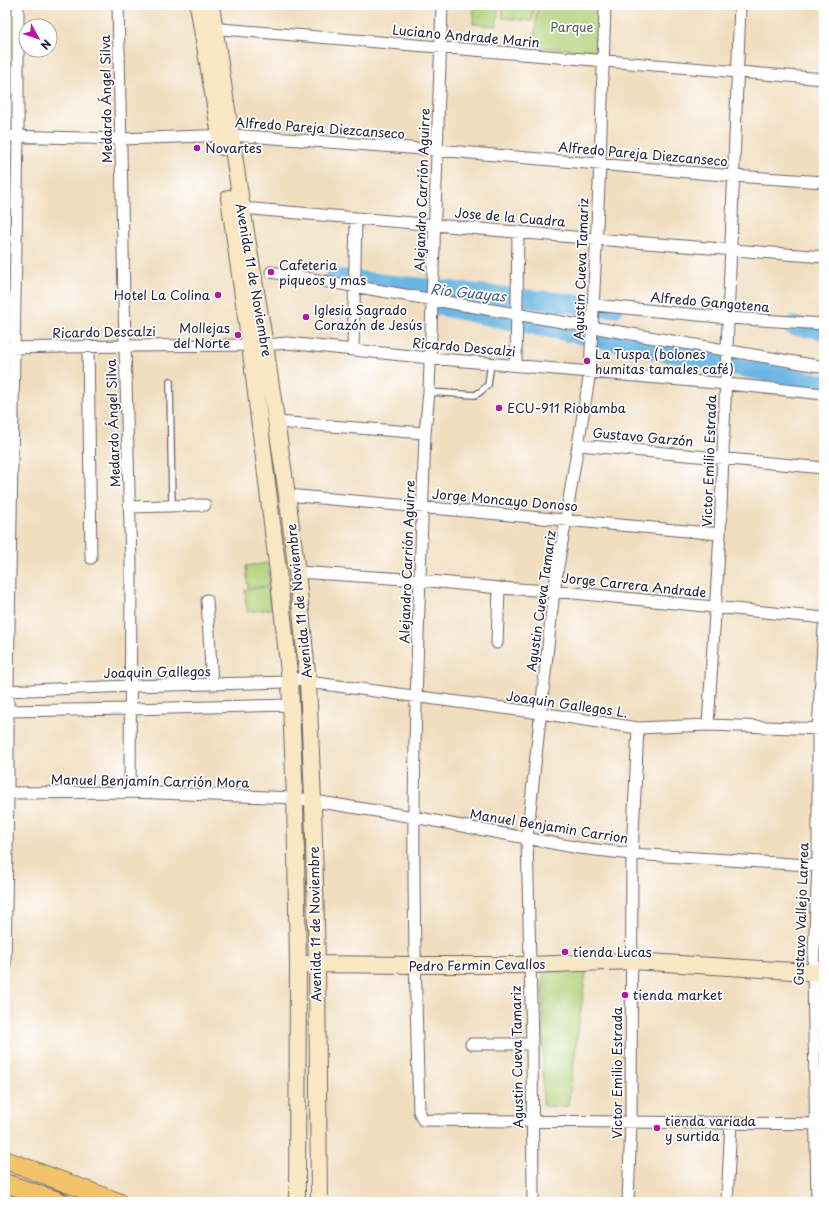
<svg xmlns="http://www.w3.org/2000/svg" width="829" height="1207" viewBox="0 0 829 1207" font-family="'Playpen Sans',sans-serif">
<rect width="100%" height="100%" fill="#fff"/>
<filter id="ink" filterUnits="userSpaceOnUse"><feTurbulence type="fractalNoise" baseFrequency=".025" numOctaves="2"/><feDisplacementMap in="SourceGraphic" scale="8" xChannelSelector="R" yChannelSelector="G"/><feConvolveMatrix kernelMatrix="1 2 1 2 8 2 1 2 1" color-interpolation-filters="sRGB"/></filter>
<filter id="wash" filterUnits="userSpaceOnUse"><feTurbulence type="fractalNoise" baseFrequency=".012" numOctaves="4" result="noise"/><feDisplacementMap in="SourceGraphic" scale="16" xChannelSelector="R" yChannelSelector="G"/><feGaussianBlur stdDeviation="0.9" result="paint"/><feColorMatrix in="noise" values="0 0 0 0 0 0 0 0 0 0 0 0 0 0 0 0 0 1.4 0 .05"/><feComposite in="paint" operator="in"/></filter>
<g filter="url(#wash)">
<rect width="100%" height="100%" fill="#f1debf"/>
<path fill="#b2d37b" stroke="#6a7a5b" d="M 474,5 L 499,5 L 497,26 L 473,24 Z
M 503,5 L 534,5 L 532,21 L 502,18 Z
M 537,5 L 599,5 L 595,51 L 534,47 Z
M 268,563 L 270,585 L 248,588 L 246,566 Z
M 268,587 L 271,609 L 247,612 L 245,590 Z
M 543,971 L 586,971 L 568,1106 L 543,1106 Z"/>
<g fill="none" stroke-linecap="round" stroke-linejoin="round">
<path stroke="#69b5e3" stroke-width="19" d="M 334,278 L 614,308
M 438,306 L 824,384
M 792,326 L 824,330"/>
</g>
</g>
<g filter="url(#ink)">
<g fill="none" stroke-linecap="round" stroke-linejoin="round">
<defs>
<path id="lane" d="M 170,381 L 172,506
M 429,392 L 475,395 L 480,392 L 488,385 L 491,363"/>
<path id="street" d="M 118,5 L 125,346 L 131,563 L 130,792
M 442,5 L 429,392 L 425,433 C 421,559 415,685 414,811 C 413,911 416,1011 419,1111 L 423,1120 L 824,1124
M 209,28 L 824,79
M 5,136 L 121,139 L 231,135 L 437,150 L 734,176 L 824,182
M 242,208 L 596,239 L 824,257
M 271,272 L 824,367
M 594,305 L 729,318 L 824,324
M 88,346 L 91,558
M 5,348 L 125,346 L 265,345 L 287,343 L 430,358 L 727,384 L 824,394
M 353,350 L 356,218
M 516,365 L 518,232
M 276,422 L 425,433
M 579,445 L 824,468
M 287,495 L 720,534
M 129,507 L 205,505
M 297,572 L 420,580 L 499,588 L 554,591 L 824,618
M 207,600 L 212,685
M 497,643 L 499,588
M 5,691 L 131,686 L 290,682 L 299,679 L 303,679 L 308,682 L 540,713 L 638,728 L 708,725 L 824,729
M 5,711 L 131,709 L 291,705
M 708,725 L 720,534 L 740,5
M 5,793 L 130,792 L 295,798 L 414,817 L 579,848 L 632,854 L 824,866
M 5,963 L 8,793 L 8,683 L 18,136 L 18,5
M 471,1044 L 532,1044
M 533,1202 L 532,1044 L 527,838 L 554,591 L 590,372 L 600,164 L 605,5
M 628,1202 L 631,1122 L 632,854 L 638,728
M 727,1202 L 731,1122
M 817,1202 L 813,973 L 818,866 L 818,729 L 824,627"/>
<path id="secondary" d="M 198,5 L 222,147
M 211,5 L 242,208 L 265,345 L 287,495 L 297,572 L 308,682 L 313,801 L 317,964 L 319,1202
M 229,198 L 250,345 L 278,572 L 290,682 L 295,798 L 298,964 L 297,1202
M 306,964 L 415,965 L 529,965 L 632,961 L 824,973"/>
<path id="primary" d="M 5,1160 L 118,1202
M 5,1183 L 61,1202"/>
</defs>
<use href="#lane" stroke="#6a6469" stroke-width="8"/>
<use href="#street" stroke="#6a6469" stroke-width="13"/>
<use href="#secondary" stroke="#6a6469" stroke-width="18"/>
<use href="#primary" stroke="#6a6469" stroke-width="20"/>
<use href="#lane" stroke="#fff" stroke-width="5.5"/>
<use href="#street" stroke="#fff" stroke-width="11"/>
<use href="#secondary" stroke="#fae7c3" stroke-width="16"/>
<use href="#primary" stroke="#f2c36a" stroke-width="18"/>
</g>
</g>
<g fill="#b5179e" stroke="#fff" stroke-width="1.5">
<circle cx="197" cy="148" r="4"/>
<circle cx="271" cy="272" r="4"/>
<circle cx="218" cy="295" r="4"/>
<circle cx="306" cy="317" r="4"/>
<circle cx="238" cy="335" r="4"/>
<circle cx="587" cy="361" r="4"/>
<circle cx="499" cy="408" r="4"/>
<circle cx="565" cy="952" r="4"/>
<circle cx="625" cy="995" r="4"/>
<circle cx="657" cy="1128" r="4"/>
</g>
<g text-anchor="middle" stroke-width="3.5" stroke-linejoin="round" paint-order="stroke">
<g font-size="13" fill="#546051" stroke="#fff">
<text x="572" y="32">Parque</text>
</g>
<g font-size="13" fill="#22223b" stroke="#fff">
<text transform="translate(466 36) rotate(5)" y="5">Luciano Andrade Marin</text>
<text transform="translate(106 99) rotate(-91)" y="5">Medardo Ángel Silva</text>
<text transform="translate(320 128) rotate(4)" y="5">Alfredo Pareja Diezcanseco</text>
<text transform="translate(643 154) rotate(5)" y="5">Alfredo Pareja Diezcanseco</text>
<text transform="translate(422 190) rotate(-88)" y="5">Alejandro Carrión Aguirre</text>
<text transform="translate(510 217) rotate(5)" y="5">Jose de la Cuadra</text>
<text transform="translate(581 269) rotate(-88)" y="5">Agustin Cueva Tamariz</text>
<text transform="translate(254 280) rotate(80)" y="5">Avenida 11 de Noviembre</text>
<text transform="translate(710 302) rotate(5)" y="5">Alfredo Gangotena</text>
<text transform="translate(104 332) rotate(-1)" y="5">Ricardo Descalzi</text>
<text transform="translate(464 347) rotate(5)" y="5">Ricardo Descalzi</text>
<text transform="translate(113 423) rotate(-92)" y="5">Medardo Ángel Silva</text>
<text transform="translate(643 437) rotate(5)" y="5">Gustavo Garzón</text>
<text transform="translate(709 461) rotate(-88)" y="5">Victor Emilio Estrada</text>
<text transform="translate(505 500) rotate(5)" y="5">Jorge Moncayo Donoso</text>
<text transform="translate(407 562) rotate(-88)" y="5">Alejandro Carrión Aguirre</text>
<text transform="translate(634 585) rotate(6)" y="5">Jorge Carrera Andrade</text>
<text transform="translate(299 601) rotate(-96)" y="5">Avenida 11 de Noviembre</text>
<text transform="translate(541 601) rotate(-82)" y="5">Agustin Cueva Tamariz</text>
<text transform="translate(157 672) rotate(-1)" y="5">Joaquin Gallegos</text>
<text transform="translate(567 704) rotate(8)" y="5">Joaquin Gallegos L.</text>
<text transform="translate(150 781) rotate(1)" y="5">Manuel Benjamín Carrión Mora</text>
<text transform="translate(549 826) rotate(9)" y="5">Manuel Benjamin Carrion</text>
<text transform="translate(801 914) rotate(-88)" y="5">Gustavo Vallejo Larrea</text>
<text transform="translate(315 924) rotate(-91)" y="5">Avenida 11 de Noviembre</text>
<text transform="translate(477 965) rotate(-1)" y="5">Pedro Fermin Cevallos</text>
<text transform="translate(517 1057) rotate(-91)" y="5">Agustin Cueva Tamariz</text>
<text transform="translate(617 1073) rotate(-90)" y="5">Victor Emilio Estrada</text>
</g>
<g font-size="13" fill="#22223b" stroke="#fff" text-anchor="start">
<text x="205" y="153">Novartes</text>
<text x="279" y="270">Cafeteria<tspan x="279" dy="15">piqueos y mas</tspan></text>
<text x="210" y="300" text-anchor="end">Hotel La Colina</text>
<text x="314" y="315">Iglesia Sagrado<tspan x="314" dy="15">Corazón de Jesús</tspan></text>
<text x="230" y="333" text-anchor="end">Mollejas<tspan x="230" dy="15">del Norte</tspan></text>
<text x="595" y="359">La Tuspa (bolones<tspan x="595" dy="15">humitas tamales café)</tspan></text>
<text x="507" y="413">ECU-911 Riobamba</text>
<text x="573" y="957">tienda Lucas</text>
<text x="633" y="1000">tienda market</text>
<text x="665" y="1126">tienda variada<tspan x="665" dy="15">y surtida</tspan></text>
</g>
<g font-size="14" font-style="italic" fill="#3e5d7e" stroke="#fff">
<text transform="translate(468 293) rotate(6)" y="5">Rio Guayas</text>
</g>
</g>
<rect width="829" height="1207" fill="none" stroke="#fff" stroke-width="20"/>
<g transform="translate(38 38) rotate(130)"><circle r="19" fill="#ffffff" stroke="#a7a7b1"/>
<path d="M0-3L7 15L0 10L-7 15Z" fill="#b5179e"/>
<text y="-6" font-size="11" font-weight="bold" text-anchor="middle" fill="#22223b">N</text>
</g>
</svg>
